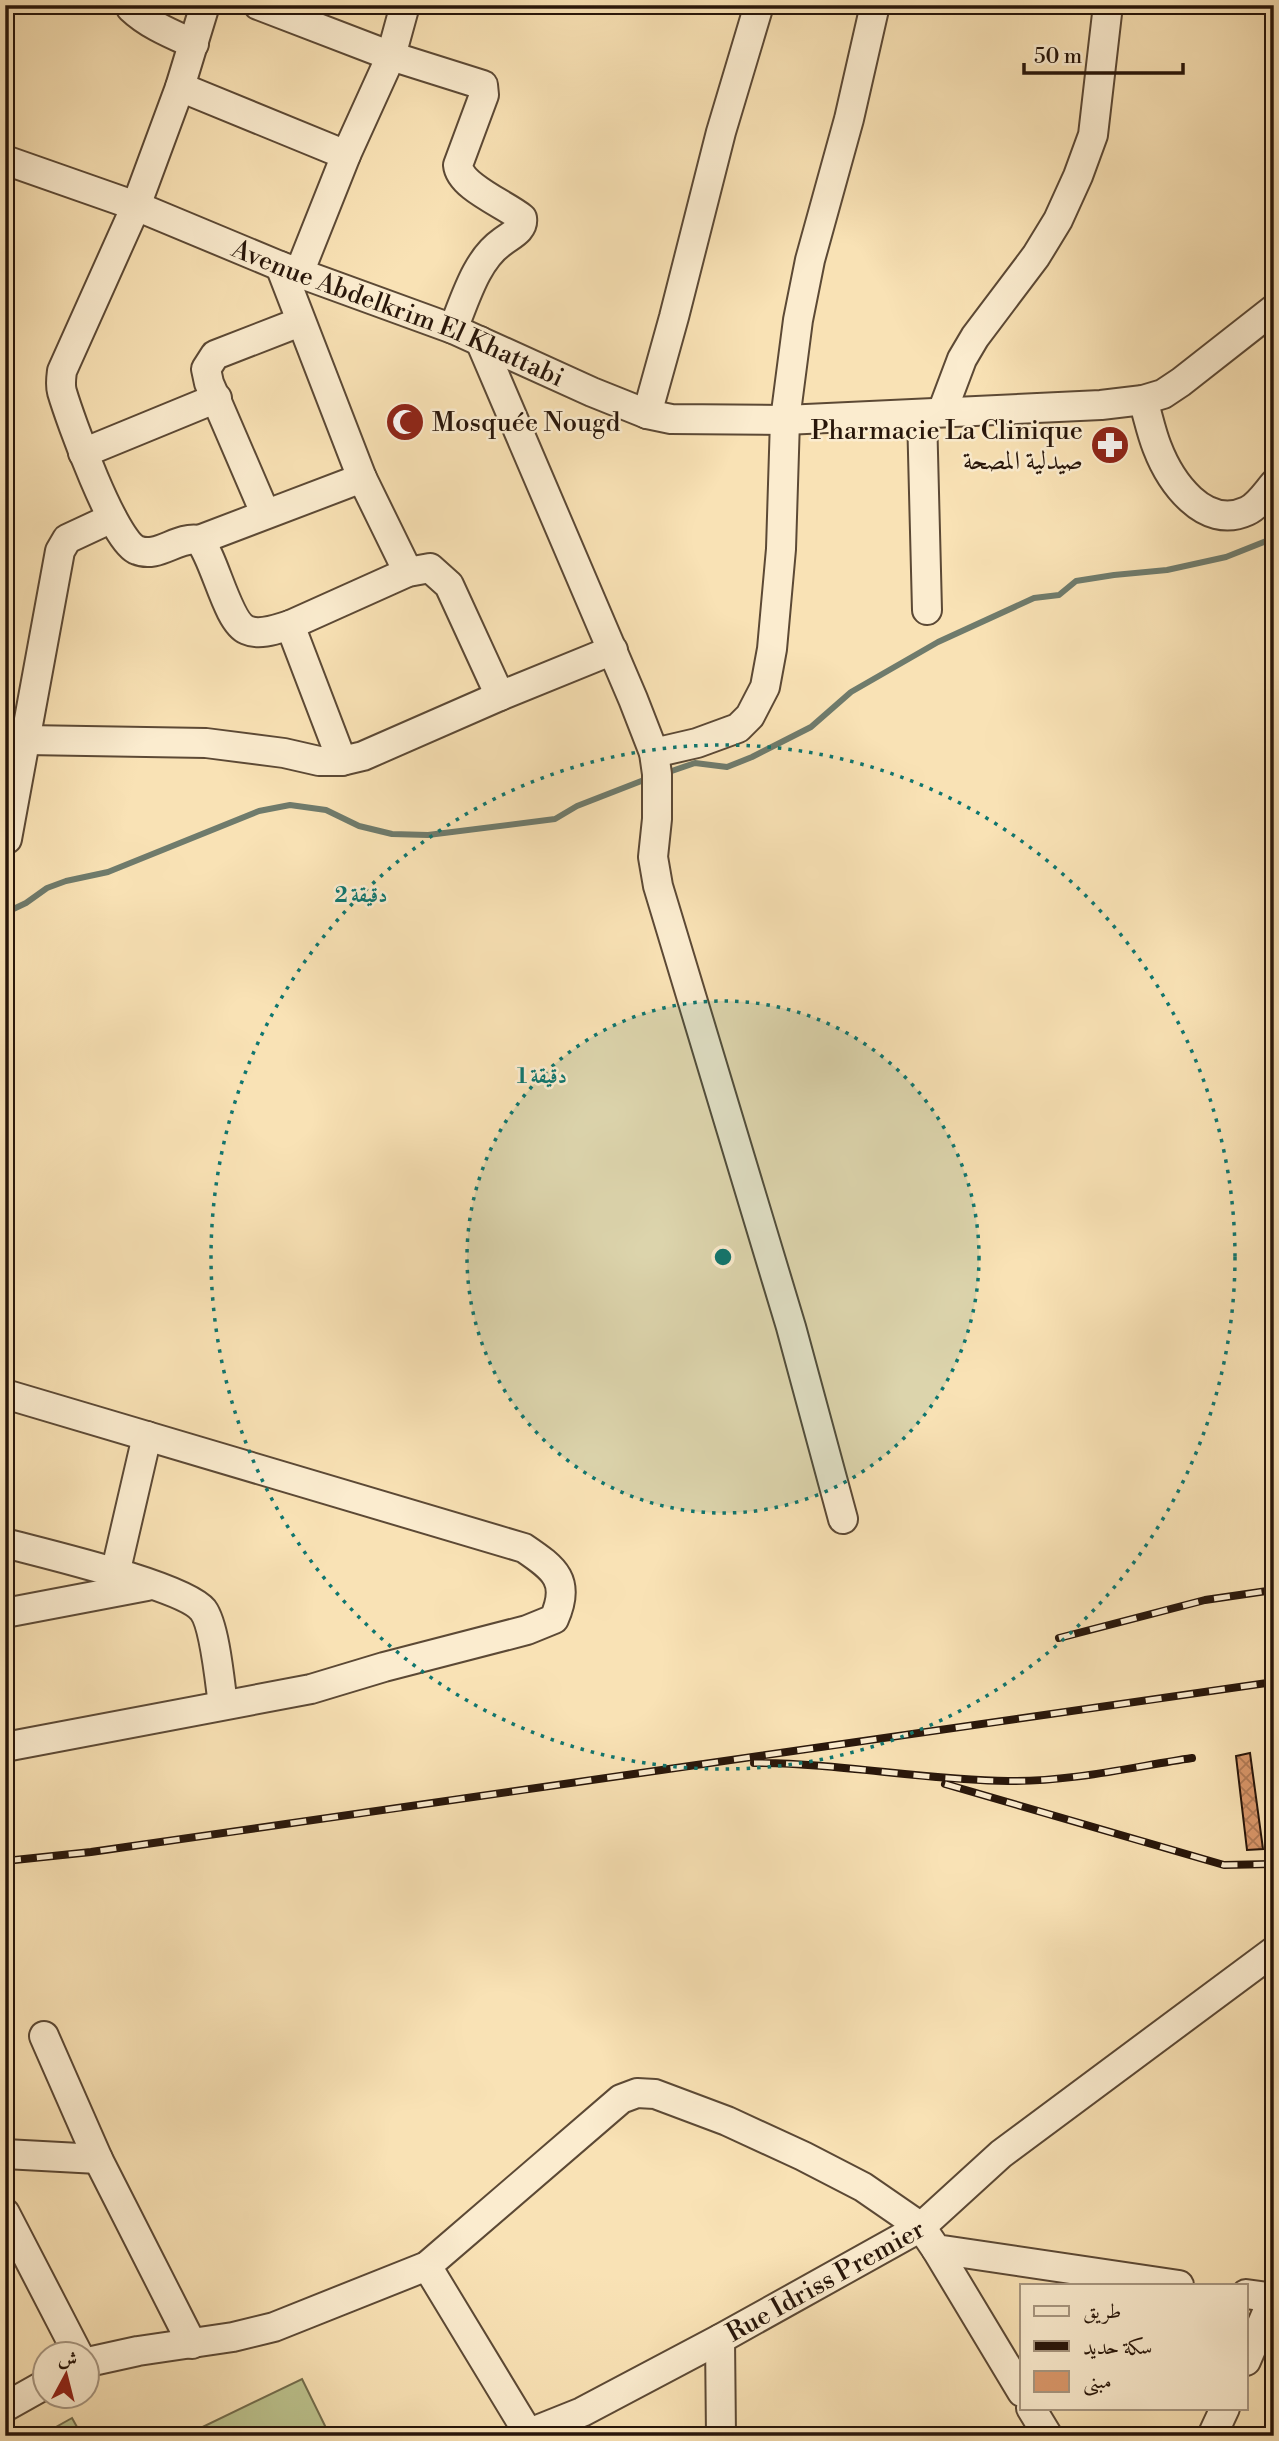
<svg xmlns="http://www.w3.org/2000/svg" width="1279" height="2441" viewBox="0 0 1279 2441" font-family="'Libre Bodoni',Amiri,serif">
<defs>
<pattern id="building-cross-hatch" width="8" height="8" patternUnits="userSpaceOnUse" patternTransform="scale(1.75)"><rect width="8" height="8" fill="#da986b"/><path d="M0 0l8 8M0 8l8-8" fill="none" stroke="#b17b56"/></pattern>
</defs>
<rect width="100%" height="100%" fill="#f9e2b5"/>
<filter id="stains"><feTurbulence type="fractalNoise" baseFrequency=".00286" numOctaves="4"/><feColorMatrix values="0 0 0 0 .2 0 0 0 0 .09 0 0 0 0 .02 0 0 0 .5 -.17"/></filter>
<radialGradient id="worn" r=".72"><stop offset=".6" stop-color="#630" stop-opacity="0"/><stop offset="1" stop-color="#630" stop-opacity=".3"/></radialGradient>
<path fill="#bcc38e" stroke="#726c4c" stroke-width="2" d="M 302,2379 L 330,2436 L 189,2436 L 188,2434 Z
M 72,2418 L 82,2436 L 40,2436 Z"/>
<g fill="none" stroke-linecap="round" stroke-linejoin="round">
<path stroke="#6f7b6c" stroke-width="6" d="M 663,774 L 695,763 L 727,767 L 752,757 L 811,727 L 851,692 L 938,642 L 1034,598 L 1059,595 L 1076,581 L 1114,575 L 1167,570 L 1226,557 L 1274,538
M 5,913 L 26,903 L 47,888 L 66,881 L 108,872 L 259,811 L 290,805 L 326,810 L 359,826 L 392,834 L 428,835 L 555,819 L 577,806 L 649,778"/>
</g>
<path fill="url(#building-cross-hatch)" stroke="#28160a" stroke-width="2" d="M 1250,1753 L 1263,1849 L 1247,1850 L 1236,1756 Z"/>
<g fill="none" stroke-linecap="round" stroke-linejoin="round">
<defs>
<g id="minor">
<path d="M 132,5 L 131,8 C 149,25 172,34 194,44"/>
<path d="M 205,5 L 180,87 L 136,206 L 62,371 C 61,379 60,385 62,392 C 70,419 114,542 137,550 C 158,559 177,536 199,540 C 215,558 227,622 247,630 C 260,636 277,629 290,625 L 342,761"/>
<path d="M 258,5 L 391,56 L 483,85 L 484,95 L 458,165 C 460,187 505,204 522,218 C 524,230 511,235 502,242 C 476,260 465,300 453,329"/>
<path d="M 180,87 L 346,155"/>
<path id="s1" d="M 5,160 L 136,206 L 280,266 L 453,329 L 592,392 L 647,414 L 671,419 L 785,420 L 1101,405 L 1143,400 L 1163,394 L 1181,382 L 1274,309"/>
<path d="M 280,266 L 362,478 L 408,572"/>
<path d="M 299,273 L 346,155 L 391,56 L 405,5"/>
<path d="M 480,341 L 633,699 L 654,753 L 657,774 L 657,819 L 653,857 L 658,886 L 791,1327 L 843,1519"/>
<path d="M 1143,400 C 1148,416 1151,432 1157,447 C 1170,481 1204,531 1247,511 C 1258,506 1267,492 1274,484"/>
<path d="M 942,412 L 962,359 L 975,337 L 1036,256 L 1058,220 L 1078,176 L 1093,135 L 1108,5"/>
<path d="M 647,414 L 674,317 L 721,132 L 759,5"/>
<path d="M 922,414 L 927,610"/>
<path d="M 83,453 L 217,398"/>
<path d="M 265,513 L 209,383 L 206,369 L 215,355 L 300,322"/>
<path d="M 199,540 L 362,478"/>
<path d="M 290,625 L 408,572 L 430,568 L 449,585 L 500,696"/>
<path d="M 5,738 L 26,740 L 206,743 L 284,753 L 319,761 L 342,761 L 363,756 L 500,696 L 613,650"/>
<path d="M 654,753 L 697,743 L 738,728 L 750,716 L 765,687 L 772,649 L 781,549 L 785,420 L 798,320 L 810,260 L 849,119 L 875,5"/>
<path d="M 7,839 L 60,551 L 67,539 L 112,518"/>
<path d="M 5,1394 L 524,1548 C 555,1569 571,1581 554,1619 L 527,1630 L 384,1667 L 311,1689 L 5,1747"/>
<path d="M 5,1543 C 42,1553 184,1586 203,1610 C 215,1626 220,1684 223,1705"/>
<path d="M 115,1574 L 147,1436"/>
<path d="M 5,1613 L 147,1586"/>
<path d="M 44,2036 L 98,2159 L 192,2344"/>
<path d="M 5,2154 L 98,2159"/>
<path d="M 5,2213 L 78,2354"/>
<path d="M 936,2249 L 1022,2392"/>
<path d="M 427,2266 L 530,2436"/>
<path d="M 1246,2294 L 1274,2298"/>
<path d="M 720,2339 L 721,2436"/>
<path d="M 1246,2361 L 1274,2296"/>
<path d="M 88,2362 L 138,2351 L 233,2337 L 274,2327 L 427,2266 L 621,2099 L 637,2093 L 655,2094 L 727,2121 L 803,2156 L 863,2187 L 921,2227 L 936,2249 L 1179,2285"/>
<path d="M 5,2407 L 46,2384"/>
<path d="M 1031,2408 L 1048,2436"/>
<path id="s2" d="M 522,2436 L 582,2412 L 720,2339 L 921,2227 L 1001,2154 L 1274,1951"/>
<path d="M 1212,2436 L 1225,2408"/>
</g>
</defs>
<use href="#minor" stroke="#5c4935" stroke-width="32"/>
<use href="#minor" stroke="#fbeccf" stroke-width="28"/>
<defs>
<path id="rail" d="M 1059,1638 L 1205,1600 L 1274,1590
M 754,1763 C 839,1763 923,1780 1008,1781 C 1069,1782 1132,1767 1192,1758
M 945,1784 L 1224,1865 L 1274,1864
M 5,1861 L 91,1852 L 1274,1682"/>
</defs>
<use href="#rail" stroke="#28160a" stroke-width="8"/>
<use href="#rail" stroke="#fbeccf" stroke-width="5" stroke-dasharray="16" stroke-linecap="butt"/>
</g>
<circle cx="723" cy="1257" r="256" fill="#0f766e" fill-opacity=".12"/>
<g fill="none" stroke="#0f766e" stroke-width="3.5" stroke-dasharray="3.5 7">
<circle cx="723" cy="1257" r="256"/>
<circle cx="723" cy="1257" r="512"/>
</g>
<defs>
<symbol id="mosque-disc" viewBox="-11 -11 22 22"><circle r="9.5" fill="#8f2418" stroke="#fbeccf"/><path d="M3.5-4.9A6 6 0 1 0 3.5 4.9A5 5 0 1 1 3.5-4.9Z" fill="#fff"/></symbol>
<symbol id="pharmacy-disc" viewBox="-11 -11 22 22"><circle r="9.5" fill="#8f2418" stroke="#fbeccf"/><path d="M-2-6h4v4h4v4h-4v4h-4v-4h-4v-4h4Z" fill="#fff"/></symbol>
</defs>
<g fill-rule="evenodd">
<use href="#mosque-disc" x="383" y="400" width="44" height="44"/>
<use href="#pharmacy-disc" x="1088" y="423" width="44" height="44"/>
</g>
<g text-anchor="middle" stroke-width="5" stroke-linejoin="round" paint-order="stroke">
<g font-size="26" fill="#28160a" stroke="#fbeccf">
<text dy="9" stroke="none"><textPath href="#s1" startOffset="422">Avenue Abdelkrim El Khattabi</textPath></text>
<text dy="9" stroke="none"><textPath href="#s2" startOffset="341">Rue Idriss Premier</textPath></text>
</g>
<g font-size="26" fill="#28160a" stroke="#fbeccf" text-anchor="start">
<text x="432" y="431">Mosquée Nougd</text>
<text x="1083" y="439" text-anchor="end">Pharmacie La Clinique<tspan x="1083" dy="30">صيدلية المصحة</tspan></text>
</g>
</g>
<circle cx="723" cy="1257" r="10" fill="#0f766e" stroke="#fbeccf" stroke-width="3.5"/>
<g font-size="21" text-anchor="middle" font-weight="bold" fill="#0f766e" stroke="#fbeccf" stroke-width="5" stroke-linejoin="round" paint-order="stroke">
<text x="361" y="902">2 دقيقة</text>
<text x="542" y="1083">1 دقيقة</text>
</g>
<rect width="1279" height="2441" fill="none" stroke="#f9e2b5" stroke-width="28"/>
<rect x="7" y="7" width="1265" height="2427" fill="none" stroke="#28160a" stroke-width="3.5"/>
<rect x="14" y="14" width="1251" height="2413" fill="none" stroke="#28160a" stroke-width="2"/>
<rect x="1020" y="2284" width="228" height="126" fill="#fbeccf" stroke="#a79680" stroke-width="2"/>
<rect x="1034" y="2306" width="35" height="10" fill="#fbeccf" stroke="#a79680" stroke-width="2"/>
<text x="1083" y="2318" font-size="21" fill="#28160a">طريق</text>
<rect x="1034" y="2341" width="35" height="10" fill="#28160a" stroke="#a79680" stroke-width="2"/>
<text x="1083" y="2354" font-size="21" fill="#28160a">سكة حديد</text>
<rect x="1034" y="2371" width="35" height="21" fill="#da986b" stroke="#a79680" stroke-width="2"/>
<text x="1083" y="2388" font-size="21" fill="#28160a">مبنى</text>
<g transform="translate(66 2375) rotate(7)"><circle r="33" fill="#fbeccf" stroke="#a79680" stroke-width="2"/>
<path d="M0-5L12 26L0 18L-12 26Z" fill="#8f2418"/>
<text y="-10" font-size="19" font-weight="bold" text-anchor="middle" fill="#28160a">ش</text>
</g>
<path d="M1024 63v10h159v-10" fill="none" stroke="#28160a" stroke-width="3.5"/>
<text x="1034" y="63" font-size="21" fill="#28160a" stroke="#fbeccf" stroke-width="5" paint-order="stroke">50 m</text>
<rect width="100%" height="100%" filter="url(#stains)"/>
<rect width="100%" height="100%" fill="url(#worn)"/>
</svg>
